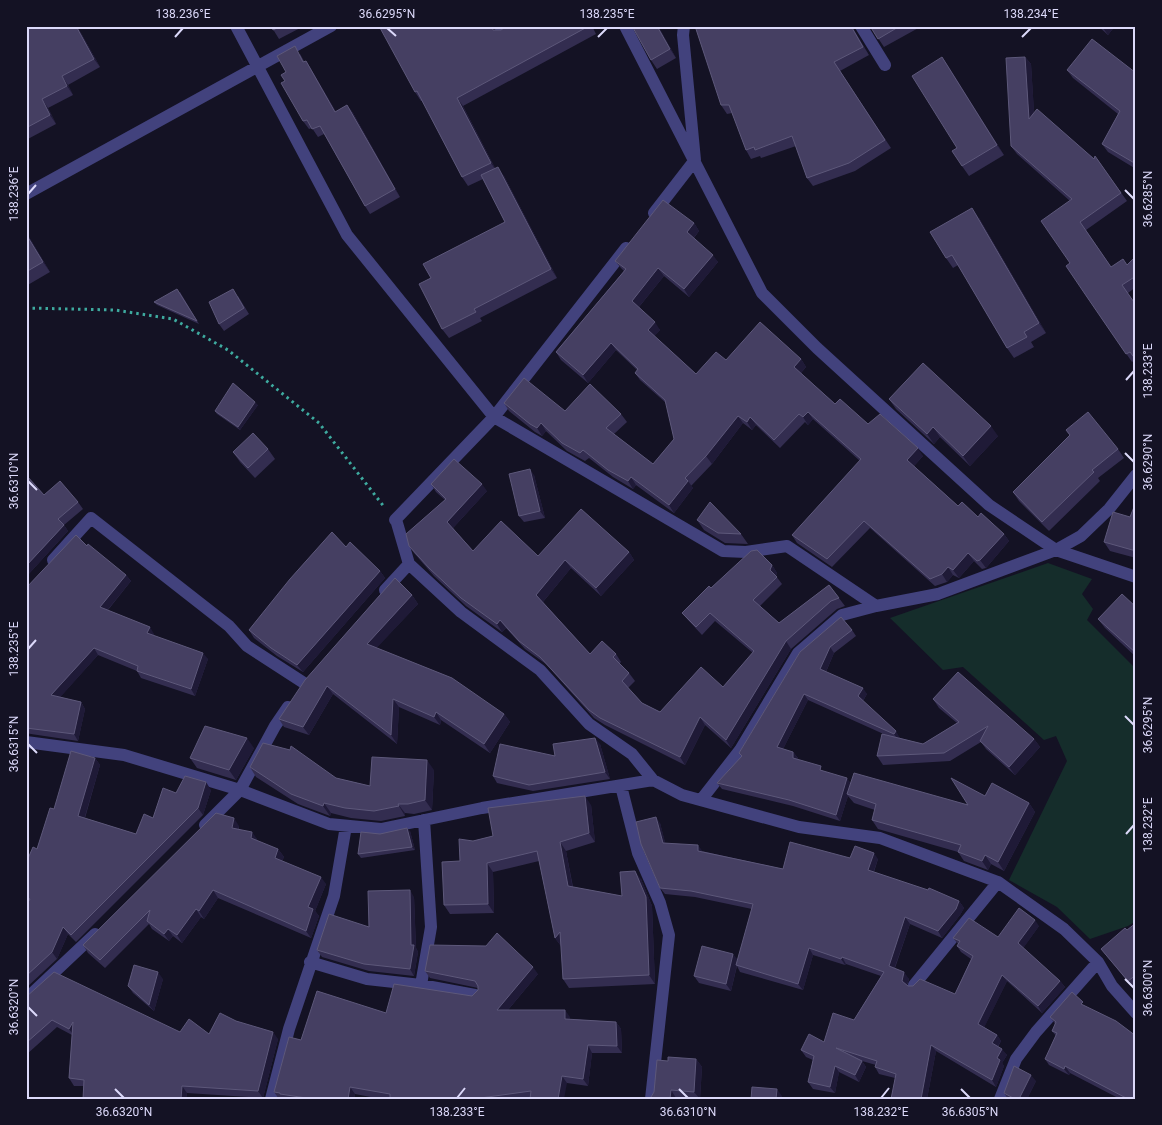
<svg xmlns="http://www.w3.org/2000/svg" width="1162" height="1125" viewBox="0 0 1162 1125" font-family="Roboto,sans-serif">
<rect width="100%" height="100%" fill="#141224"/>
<path fill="#152d2b" d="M 1048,563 L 1092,579 L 1082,594 L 1093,609 L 1087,620 L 1136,669 L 1136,921 L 1128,926 L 1090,939 L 1057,907 L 1009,880 L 1067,761 L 1056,736 L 1044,740 L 963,667 L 943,670 L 890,618 Z"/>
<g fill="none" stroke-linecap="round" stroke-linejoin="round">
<path stroke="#3eaa9f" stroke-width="3" stroke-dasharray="2.5 4" stroke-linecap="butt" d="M 26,308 L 115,310 L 173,319 L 228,350 L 319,423 L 385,508"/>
<path stroke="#42427d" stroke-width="12" d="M 236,26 L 347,235 L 494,417 L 723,551 L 746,552 L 787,546 L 876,606
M 500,26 L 503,31 L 512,26
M 625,26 L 762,293 L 817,348 L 989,505 L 1056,550 L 1136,577
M 861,26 L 885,65
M 26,194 L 331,26
M 654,213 L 695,160 L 683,35 L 684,26
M 395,520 L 494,417 L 626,248
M 397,523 L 409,564 L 461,612 L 540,670 L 589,724 L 632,754 L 653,780
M 53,560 L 91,518 L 229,626 L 247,646 L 304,683
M 385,590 L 409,564
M 26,742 L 124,755 L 240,790 L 329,824 L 381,829 L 482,808 L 653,780 L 682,795 L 799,827 L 880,838 L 998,882 L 1064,929 L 1098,962 L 1112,986 L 1136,1013
M 621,786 L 638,853 L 660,903 L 669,935 L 651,1099
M 701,800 L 740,750 L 798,653 L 842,615 L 876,606 L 938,594 L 1056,550 L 1081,536 L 1109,509 L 1136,475
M 205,825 L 240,790 L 275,726 L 288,707
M 310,962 L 367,979 L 421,985 L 431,927 L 424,820
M 421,985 L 475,995
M 914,985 L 998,882
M 26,999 L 95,934
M 271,1099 L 289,1029 L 334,896 L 346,826
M 1000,1099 L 1016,1059 L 1036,1032 L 1098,962"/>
</g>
<path fill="#332d50" d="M 26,26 L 77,26 L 100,67 L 68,85 L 73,95 L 48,108 L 56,124 L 26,140 Z
M 271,26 L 304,26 L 279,39 Z
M 493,26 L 493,30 L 501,30 L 507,26 L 592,26 L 596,34 L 463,106 L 495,168 L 504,176 L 557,278 L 480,318 L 482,321 L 449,338 L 442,329 L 431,278 L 505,222 L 483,179 L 468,186 L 462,177 L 422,101 L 421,101 L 415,92 Z
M 658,26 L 676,58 L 657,69 L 651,60 Z
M 870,26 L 922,26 L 884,47 Z
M 1098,26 L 1115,26 L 1108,35 Z
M 854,30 L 869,55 L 840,71 L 891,148 L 855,171 L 813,186 L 807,178 L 796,146 L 761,158 L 760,156 L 751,159 L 746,150 L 732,113 L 727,114 L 721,105 Z
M 300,54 L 304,61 L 306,61 L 311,69 L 336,112 L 347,105 L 353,113 L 400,197 L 370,214 L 365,206 L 324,134 L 318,137 L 312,128 L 309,129 L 303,121 L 285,81 L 286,72 Z
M 942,57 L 1004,155 L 969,176 L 962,166 Z
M 1025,57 L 1031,64 L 1034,113 L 1094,159 L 1095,156 L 1127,201 L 1086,230 L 1111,267 L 1127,265 L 1136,256 L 1136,287 L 1128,293 L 1135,360 L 1132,362 L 1087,297 L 1070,263 L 1070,201 L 1017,154 L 1011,146 Z
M 1067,70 L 1136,73 L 1136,169 L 1108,152 L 1102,144 L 1118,114 L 1073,78 Z
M 979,218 L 1046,333 L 1031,342 L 1034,347 L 1014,358 L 1007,348 L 958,265 L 953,268 L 946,258 Z
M 694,223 L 699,231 L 694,238 L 718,262 L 689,297 L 664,276 L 639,307 L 660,330 L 654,336 L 696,374 L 726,360 L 801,359 L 806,367 L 801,373 L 835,404 L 868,424 L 923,456 L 914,466 L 958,506 L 978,517 L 1004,534 L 1009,541 L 986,568 L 982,569 L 974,561 L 959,578 L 953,575 L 947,582 L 935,586 L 870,528 L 832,567 L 797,543 L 792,535 L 860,461 L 813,419 L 808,425 L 805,422 L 780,448 L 756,425 L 752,430 L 743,423 L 712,464 L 691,486 L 693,488 L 674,513 L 636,485 L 633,489 L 613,477 L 589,458 L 585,461 L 567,451 L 546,431 L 542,436 L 535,432 L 509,411 L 504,403 L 565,411 L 621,414 L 627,422 L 614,434 L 653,464 L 674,439 L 666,403 L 640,380 L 635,373 L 637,370 L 616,350 L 588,383 L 561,360 L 556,352 L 624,271 L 621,268 L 615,261 Z
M 26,232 L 50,272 L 26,286 Z
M 180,292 L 199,324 L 157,305 L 154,302 Z
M 238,296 L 249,314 L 224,331 L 219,324 Z
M 889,399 L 998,436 L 970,466 L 940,437 L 934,444 L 896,409 Z
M 258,405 L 240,430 L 217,414 L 215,411 Z
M 1066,430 L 1118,449 L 1124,458 L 1098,478 L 1100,481 L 1049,531 L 1019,501 L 1013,492 L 1070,436 Z
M 268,449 L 275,459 L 255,478 L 240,462 L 233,452 Z
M 534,475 L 545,518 L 524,522 L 519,516 Z
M 431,484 L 487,491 L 453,528 L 473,551 L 538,556 L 629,552 L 634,560 L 601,596 L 571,568 L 543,602 L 590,654 L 616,654 L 621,662 L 619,664 L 629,673 L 635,681 L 628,688 L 642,703 L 660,712 L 723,687 L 753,653 L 715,621 L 702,635 L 688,620 L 682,613 L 711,588 L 772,565 L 777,573 L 776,576 L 782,584 L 760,606 L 779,623 L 829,585 L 845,606 L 837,609 L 791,649 L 731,748 L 705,725 L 685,765 L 605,725 L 594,718 L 546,664 L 525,649 L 506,628 L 502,632 L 466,606 L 434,576 L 414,553 L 409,546 L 445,500 L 436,492 Z
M 44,495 L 78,502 L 83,509 L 64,525 L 68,531 L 26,577 Z
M 1136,502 L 1136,558 L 1110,551 L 1104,542 L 1130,517 Z
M 697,520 L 741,534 L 748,544 L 725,543 L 704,530 Z
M 87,546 L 126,575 L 131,581 L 108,610 L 154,634 L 153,636 L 208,659 L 195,696 L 141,678 L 137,671 L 98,655 L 60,697 L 81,702 L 85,709 L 78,741 L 31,734 L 26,733 L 26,588 Z
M 346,547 L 380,571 L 385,578 L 303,672 L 277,656 L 254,638 L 249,630 Z
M 412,595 L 418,604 L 376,648 L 504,714 L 510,722 L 490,753 L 441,720 L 440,725 L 399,707 L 397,744 L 333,694 L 309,735 L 284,727 L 279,719 Z
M 1136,607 L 1136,657 L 1105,628 L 1098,619 Z
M 852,630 L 856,636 L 834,653 L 826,672 L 867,694 L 863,701 L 900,738 L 923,744 L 957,723 L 939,708 L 933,699 L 1034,739 L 1040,747 L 1015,775 L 986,749 L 981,742 L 950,761 L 883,765 L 877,756 L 888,736 L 808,700 L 783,749 L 793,752 L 798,758 L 798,760 L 851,783 L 968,805 L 985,796 L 1029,803 L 1035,812 L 1004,871 L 991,864 L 988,870 L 964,861 L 958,852 L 878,829 L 872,820 L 875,810 L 854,803 L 848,796 L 840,821 L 793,806 L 722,789 L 717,783 L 742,757 L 739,753 L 800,652 Z
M 600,744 L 610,779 L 533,791 L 497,783 L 493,776 L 555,756 Z
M 254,748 L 236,780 L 197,768 L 190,758 Z
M 95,758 L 100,765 L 85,818 L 136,834 L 153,818 L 176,793 L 211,790 L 203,815 L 76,942 L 68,934 L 57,959 L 26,988 L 26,906 L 28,903 L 26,902 L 26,863 L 37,849 L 54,809 Z
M 250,767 L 336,778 L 370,786 L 434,770 L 432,810 L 414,814 L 405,813 L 405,816 L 381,821 L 351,818 L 331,813 L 330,816 L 298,804 L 256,777 Z
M 591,805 L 595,842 L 566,851 L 573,887 L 622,896 L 641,879 L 652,906 L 655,984 L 569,988 L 563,979 L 561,946 L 555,938 L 539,861 L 493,872 L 494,913 L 450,914 L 444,905 L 460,861 L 473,841 L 493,836 Z
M 660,823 L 665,843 L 783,869 L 850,858 L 878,859 L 874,872 L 959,901 L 964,908 L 960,915 L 942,938 L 910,924 L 895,968 L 909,979 L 907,986 L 908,986 L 955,994 L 971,959 L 961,952 L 957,946 L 958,944 L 953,938 L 998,937 L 1039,926 L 1023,948 L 1060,981 L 1065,987 L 1042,1013 L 1007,981 L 984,1027 L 997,1035 L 1001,1041 L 998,1047 L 1007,1055 L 1002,1063 L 1004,1066 L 996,1087 L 936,1051 L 927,1099 L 891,1099 L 895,1078 L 879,1074 L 875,1067 L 876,1065 L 862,1061 L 866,1067 L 859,1082 L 839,1072 L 835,1093 L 813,1089 L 808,1082 L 813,1060 L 806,1057 L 801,1050 L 824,1042 L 854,1020 L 881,976 L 846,964 L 845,965 L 813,955 L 803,990 L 740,972 L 737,966 L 731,991 L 699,983 L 694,976 L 738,960 L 752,909 L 695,897 L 665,894 L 660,888 Z
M 239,826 L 239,829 L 257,839 L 257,841 L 278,849 L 284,857 L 282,861 L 326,884 L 315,911 L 319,916 L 311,938 L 218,898 L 204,919 L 201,917 L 182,943 L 173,936 L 169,941 L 152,929 L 149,924 L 105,968 L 88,953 L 83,945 Z
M 410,831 L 415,850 L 361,858 L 358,854 Z
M 414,897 L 416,948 L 418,952 L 414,976 L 369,971 L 322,957 L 317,950 L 369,927 Z
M 1136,923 L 1136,983 L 1132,987 L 1101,949 Z
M 425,971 L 538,974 L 508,1010 L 570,1017 L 570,1019 L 616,1022 L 621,1029 L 622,1053 L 592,1053 L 588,1086 L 567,1083 L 530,1098 L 381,1099 L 355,1094 L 354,1099 L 279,1099 L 274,1092 L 301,1040 L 386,1013 L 472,996 L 478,990 L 478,988 L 430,978 Z
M 163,979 L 154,1011 L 133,993 L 128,986 Z
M 26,997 L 180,1032 L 209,1034 L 236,1021 L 278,1039 L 263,1098 L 187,1093 L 186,1099 L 83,1099 L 83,1086 L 74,1086 L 69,1078 L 72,1035 L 57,1027 L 26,1055 Z
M 1050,1017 L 1136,1099 L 1120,1099 L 1070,1073 L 1069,1075 L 1049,1065 L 1045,1059 L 1056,1036 L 1052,1031 L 1055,1024 Z
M 696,1059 L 702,1067 L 700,1099 L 651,1099 L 668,1061 Z
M 1036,1081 L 1027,1099 L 1008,1099 L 1004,1093 Z"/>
<path fill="#1f1a37" d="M 76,26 L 77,26 L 100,67 L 94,59 Z
M 657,26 L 658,26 L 676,58 L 670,49 Z
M 851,26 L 854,26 L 854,30 L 869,55 Z
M 1105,26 L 1115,26 L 1108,35 L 1103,28 Z
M 942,57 L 949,67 L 1004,155 L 997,145 Z
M 1025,57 L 1031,64 L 1035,127 L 1029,119 Z
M 306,61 L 311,69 L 341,120 L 335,112 Z
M 62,76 L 68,85 L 73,95 L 67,86 Z
M 457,98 L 463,106 L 497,172 L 491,163 Z
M 42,99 L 48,108 L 56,124 L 50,115 Z
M 347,105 L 353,113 L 400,197 L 395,189 Z
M 498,167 L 504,176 L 557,278 L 551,269 Z
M 972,208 L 979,218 L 1046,333 L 1039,323 Z
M 694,223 L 699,231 L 692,240 L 687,232 Z
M 26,232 L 50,272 L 43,262 L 26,234 Z
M 713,255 L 718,262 L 689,297 L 684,289 Z
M 658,268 L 664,276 L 638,308 L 632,301 Z
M 655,322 L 660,330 L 653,338 L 648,330 Z
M 611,343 L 616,350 L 588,383 L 583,375 Z
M 801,359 L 806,367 L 799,375 L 794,367 Z
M 255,402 L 258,405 L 240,430 L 238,427 Z
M 808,412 L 813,419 L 808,425 L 803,417 Z
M 738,416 L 743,423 L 712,464 L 706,456 Z
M 750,417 L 756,425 L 752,430 L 747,422 Z
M 541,423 L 546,431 L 542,436 L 537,428 Z
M 991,426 L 998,436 L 970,466 L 963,456 Z
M 933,427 L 940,437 L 934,444 L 927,434 Z
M 918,448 L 923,456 L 912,468 L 907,460 Z
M 530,469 L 534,475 L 545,518 L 540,511 Z
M 631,477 L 636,485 L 633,489 L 628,481 Z
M 688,481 L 693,488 L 674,513 L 669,505 Z
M 482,484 L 487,491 L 452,529 L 447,522 Z
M 64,525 L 68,531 L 26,577 L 26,566 Z
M 1004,534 L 1009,541 L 986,568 L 980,560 Z
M 629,552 L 634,560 L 601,596 L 596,588 Z
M 968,553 L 974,561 L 959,578 L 953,570 Z
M 565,560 L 571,568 L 542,603 L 536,595 Z
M 772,565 L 777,573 L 775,578 L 770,570 Z
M 948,567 L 953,575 L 947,582 L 942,574 Z
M 380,571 L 385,578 L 303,672 L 297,665 Z
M 126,575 L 131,581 L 105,613 L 100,607 Z
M 412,595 L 418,604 L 372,653 L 367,644 Z
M 500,620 L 506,628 L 502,632 L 497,624 Z
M 150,627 L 154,634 L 151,640 L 147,633 Z
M 786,641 L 791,649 L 731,748 L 726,740 Z
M 830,647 L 834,653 L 824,676 L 820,669 Z
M 94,648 L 98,655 L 56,702 L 51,695 Z
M 203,653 L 208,659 L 195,696 L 191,689 Z
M 327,686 L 333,694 L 309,735 L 303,727 Z
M 863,688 L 867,694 L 862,702 L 858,696 Z
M 804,694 L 808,700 L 781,753 L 777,747 Z
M 393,699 L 399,707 L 397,744 L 391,735 Z
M 81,702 L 85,709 L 78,741 L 74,734 Z
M 436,712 L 441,720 L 440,725 L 434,717 Z
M 504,714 L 510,722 L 490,753 L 484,744 Z
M 700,717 L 705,725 L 685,765 L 680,757 Z
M 896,731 L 900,738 L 898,740 L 894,734 Z
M 247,738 L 254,748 L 236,780 L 229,770 Z
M 595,738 L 600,744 L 610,779 L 605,772 Z
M 1034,739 L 1040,747 L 1015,775 L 1009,767 Z
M 793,752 L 798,758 L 797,764 L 793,758 Z
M 95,758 L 100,765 L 83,823 L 78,816 Z
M 427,760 L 434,770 L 432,810 L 425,800 Z
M 847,778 L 852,785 L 847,794 L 848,796 L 840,821 L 836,815 Z
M 206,782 L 211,790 L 203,815 L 198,808 Z
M 585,796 L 591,805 L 595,842 L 589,833 Z
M 324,803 L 331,813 L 330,816 L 323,806 Z
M 1029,803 L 1035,812 L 1004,871 L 998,862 Z
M 398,804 L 405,813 L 405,816 L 399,806 Z
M 656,817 L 660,823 L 667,849 L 663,843 Z
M 234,818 L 239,826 L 237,836 L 232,828 Z
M 407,828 L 410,831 L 415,850 L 412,847 Z
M 252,832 L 257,839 L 256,846 L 251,838 Z
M 560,842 L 566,851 L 574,895 L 568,886 Z
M 698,845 L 703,852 L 698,851 Z
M 278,849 L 284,857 L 280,865 L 275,858 Z
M 874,853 L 878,859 L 872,876 L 868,870 Z
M 985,855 L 991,864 L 988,870 L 982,861 Z
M 487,863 L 493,872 L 494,913 L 488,904 Z
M 635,871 L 641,879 L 652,906 L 655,984 L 649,975 Z
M 321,877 L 326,884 L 315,911 L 319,916 L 311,938 L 306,931 L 308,907 Z
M 213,890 L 218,898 L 204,919 L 199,911 Z
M 410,890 L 414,897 L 416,948 L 418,952 L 414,976 L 410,969 L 411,945 Z
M 959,901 L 964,908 L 960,915 L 942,938 L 938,931 Z
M 196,909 L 201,917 L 182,943 L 177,935 Z
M 905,917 L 910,924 L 893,972 L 889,966 Z
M 1035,920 L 1039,926 L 1022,950 L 1018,943 Z
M 63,927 L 68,934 L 57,959 L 52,952 Z
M 168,929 L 173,936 L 169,941 L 164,934 Z
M 560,932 L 561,946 L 555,938 Z
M 809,948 L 813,955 L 803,990 L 798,984 Z
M 733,954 L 738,960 L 731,991 L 726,984 Z
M 842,957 L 846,964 L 845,965 L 841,959 Z
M 533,967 L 538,974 L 502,1017 L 497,1010 Z
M 158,972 L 163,979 L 154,1011 L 149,1005 Z
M 904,972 L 909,979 L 906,987 L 902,981 Z
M 1002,975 L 1007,981 L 983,1030 L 978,1024 Z
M 1060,981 L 1065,987 L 1042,1013 L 1038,1006 Z
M 565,1010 L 570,1017 L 570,1026 L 565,1019 Z
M 73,1022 L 74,1036 L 69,1029 Z
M 616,1022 L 621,1029 L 622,1053 L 617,1046 Z
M 273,1032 L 278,1039 L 263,1098 L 258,1091 Z
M 997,1035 L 1001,1041 L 996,1049 L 992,1043 Z
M 588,1045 L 592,1053 L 588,1086 L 583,1079 Z
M 931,1045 L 936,1051 L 927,1099 L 921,1099 Z
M 1002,1049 L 1007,1055 L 1002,1063 L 1004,1066 L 996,1087 L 992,1080 L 997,1058 Z
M 696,1059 L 702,1067 L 700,1099 L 694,1092 Z
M 862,1061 L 866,1067 L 859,1082 L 855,1075 Z
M 835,1066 L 839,1072 L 835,1093 L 830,1087 Z
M 1065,1066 L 1070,1073 L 1069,1075 L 1064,1069 Z
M 1031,1075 L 1036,1081 L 1027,1099 L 1019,1099 Z
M 562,1076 L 567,1083 L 564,1099 L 558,1099 Z
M 182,1086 L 187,1093 L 186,1099 L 181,1099 Z
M 350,1087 L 355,1094 L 354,1099 L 348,1099 Z
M 777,1089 L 782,1096 L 782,1099 L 776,1099 Z
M 671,1090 L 676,1098 L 676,1099 L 670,1099 Z"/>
<path fill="#453f62" stroke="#5d587a" d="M 26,26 L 76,26 L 94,59 L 62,76 L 67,86 L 42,99 L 50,115 L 26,128 Z
M 271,26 L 281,26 L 273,30 Z
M 379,26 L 491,26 L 493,30 L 501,30 L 507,26 L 589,26 L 457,98 L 491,163 L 462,177 L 417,91 L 415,92 Z
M 632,26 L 657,26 L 670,49 L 651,60 Z
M 695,26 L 851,26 L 863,47 L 834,62 L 885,140 L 849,163 L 807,178 L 792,136 L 755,150 L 754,147 L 746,150 L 729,105 L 721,105 Z
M 870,26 L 900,26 L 878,39 Z
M 1092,39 L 1136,73 L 1136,164 L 1102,144 L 1120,111 L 1067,70 Z
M 295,46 L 303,62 L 306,61 L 335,112 L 347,105 L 395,189 L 365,206 L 320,126 L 312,129 L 307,120 L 303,121 L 281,83 L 285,81 L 281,75 L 286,72 L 277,56 Z
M 942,57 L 997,145 L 962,166 L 952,151 L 957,148 L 912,76 Z
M 1025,57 L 1029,119 L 1037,109 L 1094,159 L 1095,156 L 1121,193 L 1080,222 L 1111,267 L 1123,259 L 1127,265 L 1136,256 L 1136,276 L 1122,285 L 1136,305 L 1136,360 L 1130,352 L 1126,354 L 1087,297 L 1066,266 L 1070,263 L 1041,221 L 1072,199 L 1011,146 L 1006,58 Z
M 498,167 L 551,269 L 474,309 L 476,312 L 442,329 L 419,284 L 431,278 L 423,264 L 505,222 L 481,175 Z
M 663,200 L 694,223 L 687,232 L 713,255 L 684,289 L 658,268 L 632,301 L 655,322 L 648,330 L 696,374 L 716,352 L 726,360 L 760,322 L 801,359 L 794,367 L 835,404 L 840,399 L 868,424 L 880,414 L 918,448 L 907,460 L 958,506 L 962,502 L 978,517 L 981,513 L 1004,534 L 980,560 L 977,561 L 968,553 L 953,570 L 948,567 L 942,574 L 930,579 L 864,521 L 827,559 L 792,535 L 861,459 L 808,412 L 803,417 L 799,414 L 774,440 L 750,417 L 747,422 L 738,416 L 706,456 L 685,478 L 688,481 L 669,505 L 631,477 L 628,481 L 608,470 L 583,450 L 580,453 L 562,443 L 541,423 L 537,428 L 530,424 L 504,403 L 524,378 L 565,411 L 590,384 L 621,414 L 606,428 L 653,464 L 674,439 L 665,400 L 635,373 L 638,369 L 611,343 L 583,375 L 556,352 L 626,269 L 615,261 Z
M 972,208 L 1039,323 L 1024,332 L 1027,337 L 1007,348 L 952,255 L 946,258 L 930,232 Z
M 26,234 L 43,262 L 26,272 Z
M 177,289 L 197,321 L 154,302 Z
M 233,289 L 244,308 L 219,324 L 209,302 Z
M 923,363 L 991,426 L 963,456 L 933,427 L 927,434 L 889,399 Z
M 233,383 L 255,402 L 238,427 L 215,411 Z
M 1088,412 L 1118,449 L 1092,470 L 1094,472 L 1042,522 L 1013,492 L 1070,435 L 1066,430 Z
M 253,433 L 268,449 L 248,468 L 233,452 Z
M 454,459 L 482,484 L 447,522 L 473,551 L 501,521 L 538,556 L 581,509 L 629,552 L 596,588 L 565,560 L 536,595 L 590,654 L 602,641 L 616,654 L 613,657 L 629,673 L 622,681 L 642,703 L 660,712 L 701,667 L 723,687 L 754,651 L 710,613 L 696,627 L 682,613 L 709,586 L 711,588 L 751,551 L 757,550 L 772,565 L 770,570 L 777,577 L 753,600 L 779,623 L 829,585 L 839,598 L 831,601 L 786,641 L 726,740 L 700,717 L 680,757 L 600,718 L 589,710 L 540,657 L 519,641 L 500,620 L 497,624 L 461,598 L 429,568 L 409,546 L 406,534 L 446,499 L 431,484 Z
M 530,469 L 540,511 L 519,516 L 509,474 Z
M 27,476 L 44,495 L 60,481 L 78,502 L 58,519 L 64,525 L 26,566 L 26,477 Z
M 710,502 L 741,534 L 718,533 L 697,520 Z
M 1136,502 L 1136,551 L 1104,542 L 1113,512 L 1130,517 Z
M 332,532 L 346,547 L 350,542 L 380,571 L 297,665 L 271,648 L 249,630 L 290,579 Z
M 76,535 L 87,546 L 88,544 L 126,575 L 100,607 L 150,627 L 147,633 L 203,653 L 191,689 L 137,671 L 138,666 L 94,648 L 51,695 L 81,702 L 74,734 L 26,728 L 26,588 Z
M 395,578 L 412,595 L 367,644 L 452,678 L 504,714 L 484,744 L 436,712 L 434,717 L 393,699 L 391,735 L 327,686 L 303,727 L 279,719 L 305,680 Z
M 1122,594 L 1136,607 L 1136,653 L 1098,619 Z
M 841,617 L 852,630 L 830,647 L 820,669 L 863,688 L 858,696 L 896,731 L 894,734 L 804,694 L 777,747 L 793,752 L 793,758 L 821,766 L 820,770 L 847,778 L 836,815 L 789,800 L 717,783 L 742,756 L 739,753 L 800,652 Z
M 958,672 L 1034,739 L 1009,767 L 980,741 L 988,726 L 944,753 L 877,756 L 882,734 L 923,744 L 959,722 L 933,699 Z
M 205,726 L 247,738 L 229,770 L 190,758 Z
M 595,738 L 605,772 L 529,785 L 493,776 L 500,744 L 555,756 L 553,744 Z
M 263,743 L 290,750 L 291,746 L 336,778 L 370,786 L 372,757 L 427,760 L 425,800 L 408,804 L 398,804 L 399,806 L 374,811 L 345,808 L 324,803 L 323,806 L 291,794 L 250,767 Z
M 71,751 L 95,758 L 78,816 L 136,834 L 144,814 L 153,818 L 163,788 L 176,793 L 185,776 L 206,782 L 198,808 L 71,935 L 63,927 L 52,952 L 26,976 L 26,906 L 30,899 L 26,897 L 26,863 L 33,847 L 37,849 L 50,808 L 54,809 Z
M 854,773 L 968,805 L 951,778 L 985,796 L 992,783 L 1029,803 L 998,862 L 985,855 L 982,861 L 958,852 L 961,845 L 872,820 L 876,804 L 847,794 Z
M 585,796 L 589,833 L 560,842 L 568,886 L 622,896 L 620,872 L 635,871 L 646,897 L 649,975 L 563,979 L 560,932 L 555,938 L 537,851 L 487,863 L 488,904 L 444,905 L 442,862 L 460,861 L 459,839 L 473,841 L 493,836 L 488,808 Z
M 216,813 L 234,818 L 232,828 L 252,832 L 251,838 L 278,849 L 275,858 L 321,877 L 308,907 L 313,909 L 306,931 L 213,890 L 199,911 L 196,909 L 177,935 L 168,929 L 164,934 L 147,921 L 150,910 L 100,960 L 83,945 Z
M 656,817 L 663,843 L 698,845 L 698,851 L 783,869 L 790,842 L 850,858 L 855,846 L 874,853 L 868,870 L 928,890 L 929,888 L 959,901 L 956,909 L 938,931 L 905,917 L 889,966 L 904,972 L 902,981 L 908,986 L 913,986 L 920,979 L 955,994 L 973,956 L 957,946 L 960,941 L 953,938 L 969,918 L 998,937 L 1019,908 L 1035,920 L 1018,943 L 1060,981 L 1038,1006 L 1002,975 L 978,1024 L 997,1035 L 992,1043 L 1002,1049 L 997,1058 L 1000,1060 L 992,1080 L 931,1045 L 921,1099 L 891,1099 L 896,1074 L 875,1067 L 877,1061 L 836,1048 L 862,1061 L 855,1075 L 835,1066 L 830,1087 L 808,1082 L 814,1056 L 801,1050 L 809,1034 L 824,1042 L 833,1013 L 854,1020 L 884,972 L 842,957 L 841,959 L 809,948 L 798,984 L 736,965 L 753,904 L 691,891 L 660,888 L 641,844 L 636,822 Z
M 407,828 L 412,847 L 358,854 L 361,832 L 380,834 Z
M 410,890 L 411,945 L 414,945 L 410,969 L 364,964 L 317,950 L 329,914 L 369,927 L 368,891 Z
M 1136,923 L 1136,975 L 1128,981 L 1101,949 L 1125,928 L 1127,930 Z
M 497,933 L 533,967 L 497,1010 L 565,1010 L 565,1019 L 616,1022 L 617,1046 L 588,1045 L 583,1079 L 562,1076 L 558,1099 L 530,1099 L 531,1091 L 473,1099 L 390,1099 L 390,1094 L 350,1087 L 348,1099 L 313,1099 L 280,1094 L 280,1093 L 274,1092 L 289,1037 L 301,1040 L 317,991 L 386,1013 L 394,984 L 472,996 L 478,990 L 478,986 L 475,981 L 425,971 L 430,945 L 486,946 Z
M 702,946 L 733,954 L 726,984 L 694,976 Z
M 134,965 L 158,972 L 149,1005 L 128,986 Z
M 54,972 L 180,1032 L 189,1019 L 209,1034 L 220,1013 L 236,1021 L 273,1032 L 258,1091 L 182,1086 L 181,1099 L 83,1099 L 84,1080 L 69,1078 L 73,1022 L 69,1029 L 52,1020 L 26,1043 L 26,997 Z
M 1072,992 L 1083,1002 L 1081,1004 L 1116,1021 L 1136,1036 L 1136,1099 L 1128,1099 L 1065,1066 L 1064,1069 L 1045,1059 L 1057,1033 L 1052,1031 L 1056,1022 L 1050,1017 Z
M 668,1057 L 696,1059 L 694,1092 L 671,1090 L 670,1099 L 651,1099 L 651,1097 L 654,1092 L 657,1060 L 668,1061 Z
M 1014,1066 L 1031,1075 L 1019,1099 L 1015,1099 L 1004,1093 Z
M 752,1087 L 777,1089 L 776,1099 L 751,1099 Z"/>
<path fill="none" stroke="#dcd9fa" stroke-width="2" d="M 387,28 L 396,36M 175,37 L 183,28M 598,37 L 607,28M 1022,37 L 1031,28M 1125,190 L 1134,199M 28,194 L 36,185M 1126,380 L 1134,371M 1125,453 L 1134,462M 28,481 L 37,490M 28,649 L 36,640M 1125,716 L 1134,725M 28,744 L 37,753M 1126,834 L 1134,825M 1125,979 L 1134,988M 28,1007 L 37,1016M 115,1089 L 124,1098M 679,1089 L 688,1098M 961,1089 L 970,1098M 457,1098 L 465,1088M 881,1098 L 889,1088"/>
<rect width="1162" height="1125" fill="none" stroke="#141224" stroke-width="55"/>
<rect x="28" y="28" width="1106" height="1070" fill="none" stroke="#dcd9fa" stroke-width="2"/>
<g font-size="12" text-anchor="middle" fill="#dcd9fa">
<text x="183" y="18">138.236°E</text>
<text x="387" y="18">36.6295°N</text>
<text x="607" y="18">138.235°E</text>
<text x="1031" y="18">138.234°E</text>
<text transform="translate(14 194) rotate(-90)" y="4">138.236°E</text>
<text transform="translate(1148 199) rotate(-90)" y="4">36.6285°N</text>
<text transform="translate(1148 371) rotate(-90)" y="4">138.233°E</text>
<text transform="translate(1148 462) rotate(-90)" y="4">36.6290°N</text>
<text transform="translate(14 481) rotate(-90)" y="4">36.6310°N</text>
<text transform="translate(14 649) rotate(-90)" y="4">138.235°E</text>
<text transform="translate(1148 725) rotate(-90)" y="4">36.6295°N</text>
<text transform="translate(14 744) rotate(-90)" y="4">36.6315°N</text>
<text transform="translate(1148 825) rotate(-90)" y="4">138.232°E</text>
<text transform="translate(1148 988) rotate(-90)" y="4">36.6300°N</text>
<text transform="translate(14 1007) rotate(-90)" y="4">36.6320°N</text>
<text x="124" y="1116">36.6320°N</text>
<text x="457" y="1116">138.233°E</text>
<text x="688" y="1116">36.6310°N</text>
<text x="881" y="1116">138.232°E</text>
<text x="970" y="1116">36.6305°N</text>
</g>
</svg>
